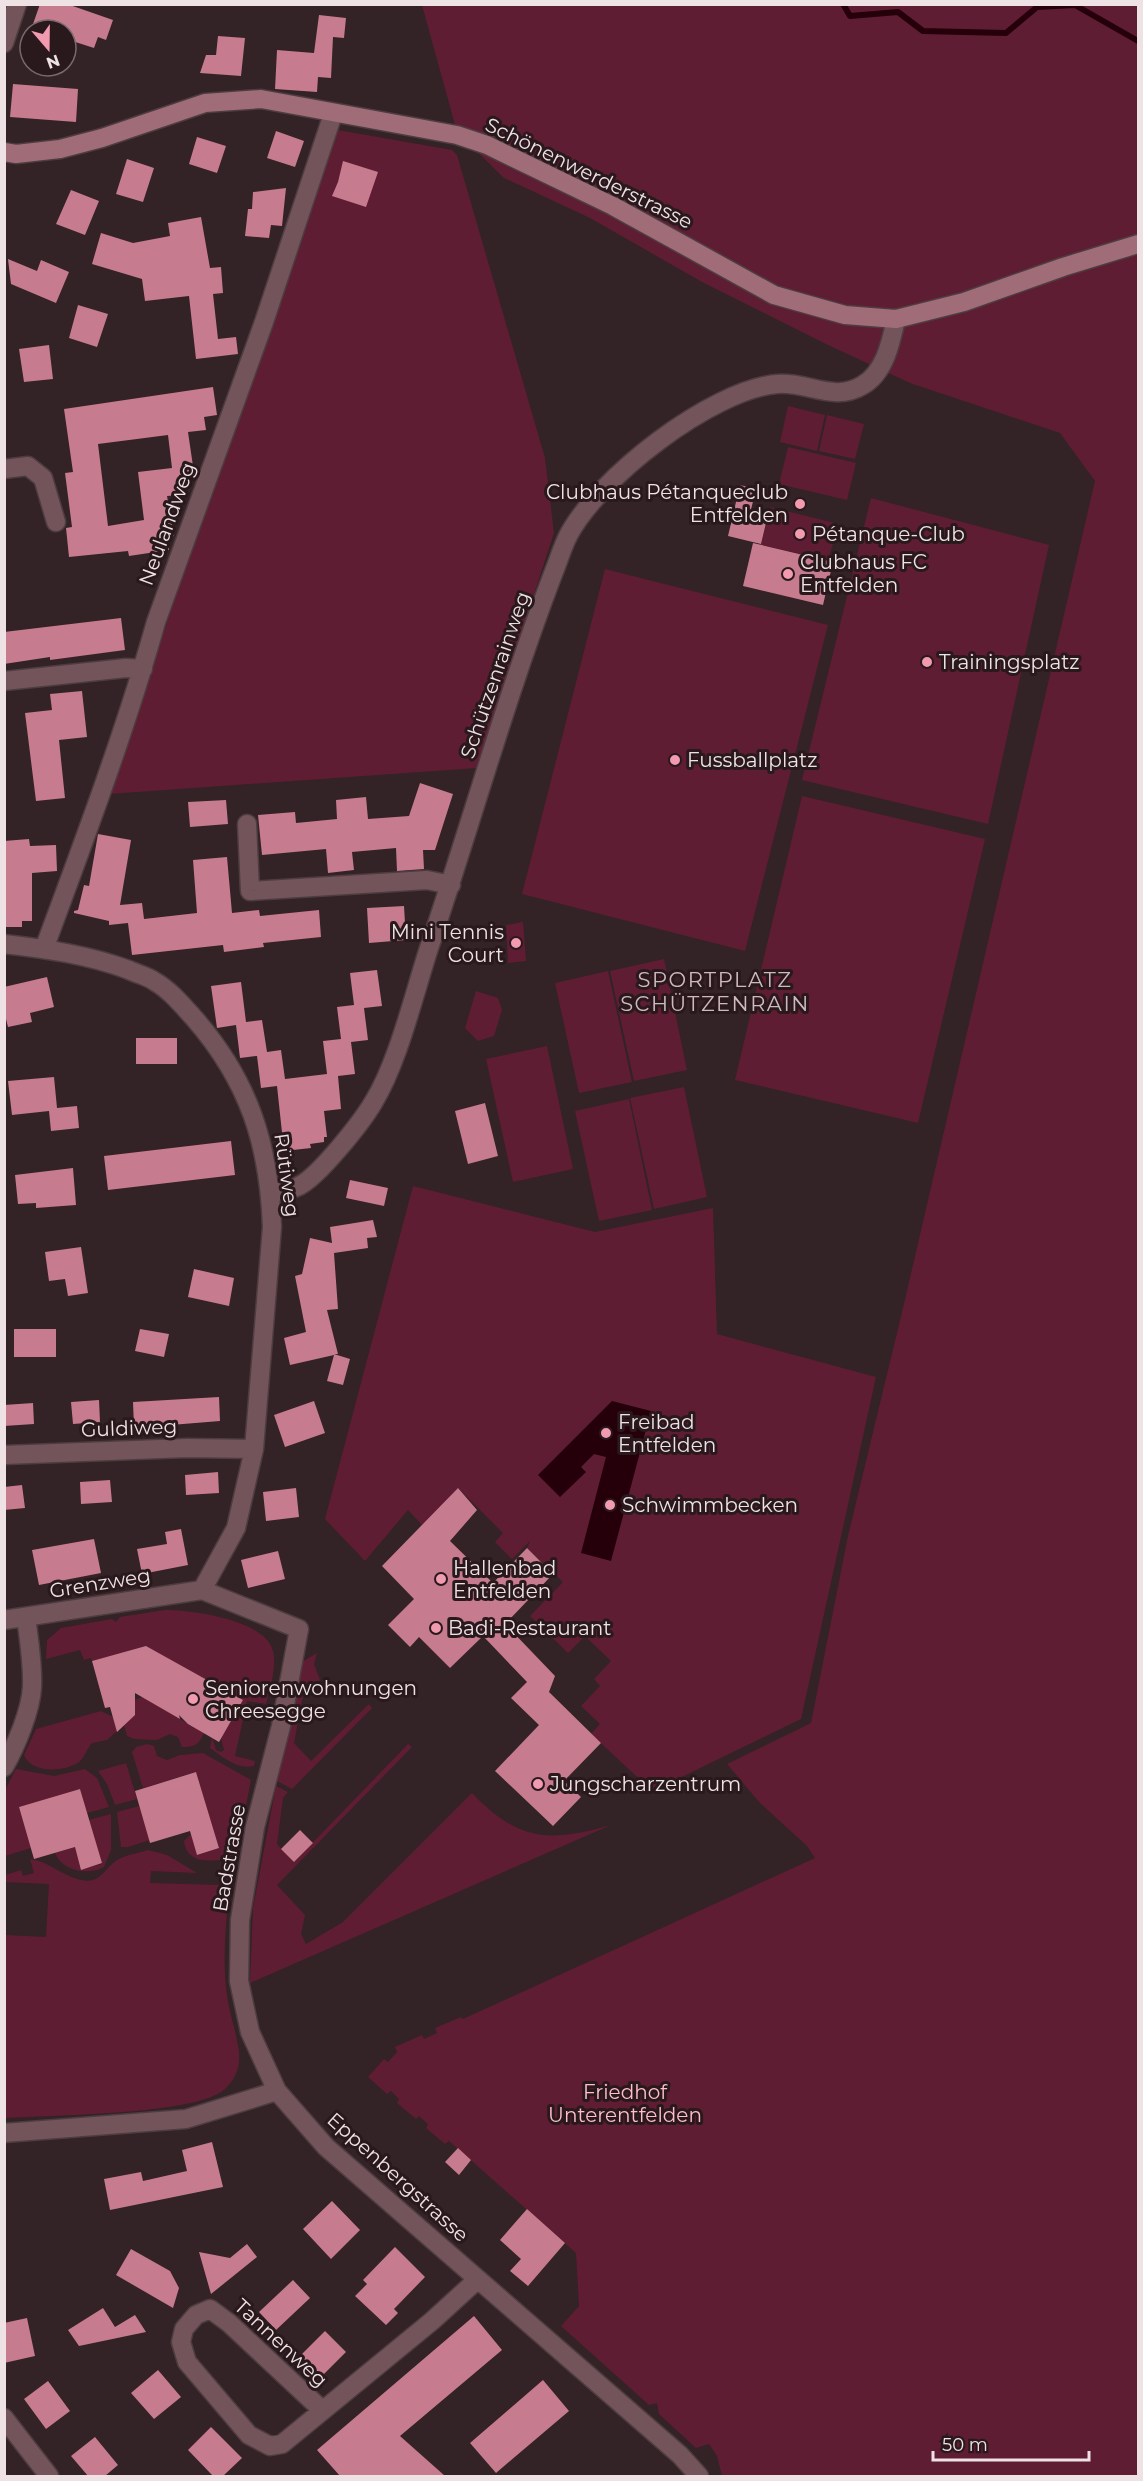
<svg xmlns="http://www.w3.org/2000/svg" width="1143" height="2481" viewBox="0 0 1143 2481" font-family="Montserrat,sans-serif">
<rect width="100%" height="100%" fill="#332226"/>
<path fill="#5f1d33" d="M 422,5 L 1138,5 L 1138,2476 L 722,2476 L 717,2456 L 709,2444 L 696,2448 L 659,2414 L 657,2403 L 649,2405 L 561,2326 L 579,2306 L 576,2253 L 449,2141 L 445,2144 L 426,2128 L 428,2124 L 419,2116 L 416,2119 L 397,2103 L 399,2099 L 391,2091 L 387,2094 L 368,2077 L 384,2059 L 388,2062 L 397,2052 L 395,2047 L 422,2035 L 424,2039 L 437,2033 L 435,2028 L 461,2017 L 463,2019 L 815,1858 L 807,1846 L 760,1803 L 727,1764 L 811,1723 L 848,1536 L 903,1308 L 1095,481 L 1060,433 L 910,383 L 828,345 L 702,282 L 590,218 L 504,178 L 457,132 Z
M 338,130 L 452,150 L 457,155 L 545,458 L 554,533 L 477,768 L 109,794 L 298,236 Z
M 788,406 L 825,415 L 817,451 L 780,442 Z
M 827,415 L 864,424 L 855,459 L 819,451 Z
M 788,447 L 856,463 L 847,500 L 779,484 Z
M 871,498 L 1049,545 L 988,824 L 802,780 Z
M 770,507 L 839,524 L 828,560 L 761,545 Z
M 605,569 L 828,625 L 745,951 L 522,894 Z
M 802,796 L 985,839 L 918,1123 L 735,1080 Z
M 523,922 L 526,961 L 508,963 L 506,925 Z
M 664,959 L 687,1070 L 634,1081 L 610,971 Z
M 608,971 L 632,1082 L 579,1093 L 555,983 Z
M 476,991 L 498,998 L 502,1010 L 494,1036 L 478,1041 L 465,1028 Z
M 547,1046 L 573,1169 L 513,1182 L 486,1059 Z
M 684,1087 L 707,1197 L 654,1209 L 630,1098 Z
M 629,1099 L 652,1210 L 599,1221 L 575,1111 Z
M 413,1186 L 595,1232 L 713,1208 L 717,1334 L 876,1377 L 801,1719 L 659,1788 L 649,1788 L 591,1734 L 600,1724 L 581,1706 L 600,1686 L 594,1679 L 611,1661 L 585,1636 L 568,1653 L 530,1616 L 563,1582 L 527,1548 L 530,1541 L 512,1559 L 495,1542 L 503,1533 L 458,1488 L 422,1525 L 408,1510 L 365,1561 L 325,1519 Z
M 165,1610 C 191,1610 261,1619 272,1648 C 278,1664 270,1688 266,1704 L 247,1701 L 235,1756 L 255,1761 L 254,1766 C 237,1770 223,1757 210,1748 L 212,1737 L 216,1750 L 221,1752 L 224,1750 L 221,1738 L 243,1700 L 147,1647 L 92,1661 L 91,1658 L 84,1660 L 80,1650 L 46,1659 L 47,1640 L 61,1628 L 112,1619 L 116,1622 L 120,1617 Z
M 317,1653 L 314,1664 L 320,1680 L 303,1696 L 294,1743 L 311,1761 L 369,1704 L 372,1708 L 292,1789 L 277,1781 L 299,1671 L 302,1662 Z
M 143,1697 L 204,1733 C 199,1745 194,1747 182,1747 L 178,1737 L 170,1734 L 157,1740 L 134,1739 L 127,1736 L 122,1717 L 132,1718 L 135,1712 L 131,1701 Z
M 101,1711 L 113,1717 L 117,1731 L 107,1740 L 92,1743 C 87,1748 85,1757 79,1762 C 65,1772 31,1774 24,1755 L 36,1729 Z
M 147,1744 L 154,1746 L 157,1756 L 167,1760 L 180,1755 L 203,1753 L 251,1780 L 236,1857 C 217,1861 187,1867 184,1841 L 191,1834 L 198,1855 L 219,1848 L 196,1772 L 143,1788 L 132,1752 L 136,1747 Z
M 408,1744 L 412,1747 L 277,1885 L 305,1915 L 301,1934 L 306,1944 L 343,1922 L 472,1793 C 518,1841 548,1843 611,1825 L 250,1983 L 253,1908 L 276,1786 L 288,1792 L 283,1798 L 277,1844 L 294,1862 Z
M 126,1763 L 137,1799 L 115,1805 L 107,1784 L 98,1771 Z
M 16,1769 L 54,1776 L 85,1769 L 97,1778 L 109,1807 L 87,1813 L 80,1789 L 19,1807 L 31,1848 L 5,1856 L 5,1790 Z
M 139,1806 L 150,1840 L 128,1847 L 121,1847 L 117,1812 Z
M 111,1814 L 111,1850 L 104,1867 C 88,1876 62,1871 55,1853 L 75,1847 L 82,1869 L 102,1864 L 89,1820 Z
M 148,1850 L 167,1855 L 197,1873 L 151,1871 L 150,1883 L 218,1885 L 229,1890 C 226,1925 222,1960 227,1995 C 229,2014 241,2045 239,2062 C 238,2074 231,2085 221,2092 C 186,2115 51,2115 5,2118 L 5,1935 L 46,1937 L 49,1884 L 5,1882 L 5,1875 L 21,1870 L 23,1876 L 34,1873 L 30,1859 C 48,1861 60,1874 77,1879 C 103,1887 103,1866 121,1858 C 129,1854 140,1853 148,1850 Z"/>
<path fill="#25000a" d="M 612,1401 L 651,1411 L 611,1561 L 581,1553 L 606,1457 L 594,1454 L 581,1467 L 586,1472 L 560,1497 L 538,1475 Z"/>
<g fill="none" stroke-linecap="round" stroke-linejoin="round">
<path stroke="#25000a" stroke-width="6" d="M 843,4 L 850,16 L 898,12 L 923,31 L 1006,33 L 1037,7 L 1075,5 L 1138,41"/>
</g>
<path fill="#c77b8e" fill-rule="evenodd" d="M 40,4 L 67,4 L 113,20 L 106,40 L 98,37 L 94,48 L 66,39 L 66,30 L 41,30 L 32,27 Z
M 319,15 L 346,18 L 344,38 L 333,37 L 331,78 L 318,77 L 317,92 L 275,89 L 277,50 L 314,53 Z
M 218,36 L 245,38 L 241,76 L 200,73 L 206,55 L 216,55 Z
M 13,84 L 78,89 L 76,122 L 10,117 Z
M 276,131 L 304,141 L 295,167 L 267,158 Z
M 197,137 L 226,146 L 217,173 L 189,164 Z
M 127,159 L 154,168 L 143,202 L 116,194 Z
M 343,161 L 378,172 L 366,207 L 332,196 L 338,182 Z
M 286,188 L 282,226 L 271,225 L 269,238 L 245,236 L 248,209 L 252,209 L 253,192 Z
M 71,190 L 99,201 L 85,235 L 56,224 Z
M 201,217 L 210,268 L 221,267 L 223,293 L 213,294 L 218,339 L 236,337 L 238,354 L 196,359 L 189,296 L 145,301 L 142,279 L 92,264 L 101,233 L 133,243 L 170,236 L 168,223 Z
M 8,259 L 37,271 L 41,260 L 69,272 L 56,303 L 11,284 Z
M 78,305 L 108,314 L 97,347 L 69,338 Z
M 49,345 L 53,379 L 24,382 L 19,349 Z
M 213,387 L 217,415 L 204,417 L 206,430 L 188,432 L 194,473 L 179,475 L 181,495 L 167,496 L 174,536 L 167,537 L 169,550 L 129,556 L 128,551 L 69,557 L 66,528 L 72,527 L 65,473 L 73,472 L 64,409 ZM 168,435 L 172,468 L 138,472 L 144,520 L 108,526 L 98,444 Z
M 740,485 L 756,489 L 749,518 L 766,523 L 761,544 L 728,536 Z
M 753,543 L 833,562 L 823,605 L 743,586 Z
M 121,618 L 125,650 L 50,660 L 50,657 L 4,664 L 4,632 Z
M 82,691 L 87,737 L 59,740 L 65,798 L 36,801 L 25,713 L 52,710 L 50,694 Z
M 420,783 L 453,794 L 435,850 L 423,850 L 424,869 L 397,871 L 396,848 L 352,852 L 354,870 L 328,873 L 326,849 L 262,855 L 258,815 L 295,812 L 296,823 L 337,819 L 336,800 L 366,797 L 368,819 L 409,816 Z
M 226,800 L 228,824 L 190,827 L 188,802 Z
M 98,834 L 131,840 L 120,905 L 142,903 L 144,919 L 197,913 L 193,860 L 227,857 L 232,913 L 259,910 L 260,916 L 319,910 L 321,937 L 263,943 L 264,947 L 224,952 L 223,945 L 132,955 L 128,923 L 109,925 L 109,921 L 74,913 L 74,911 L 78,910 L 84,885 L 89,886 Z
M 29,839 L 30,846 L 56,845 L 57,871 L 32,873 L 32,921 L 22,921 L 22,927 L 4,927 L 4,841 Z
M 404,906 L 406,940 L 369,943 L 367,908 Z
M 377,970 L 382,1006 L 364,1008 L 368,1040 L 351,1042 L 355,1074 L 338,1076 L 341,1109 L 324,1111 L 327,1137 L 324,1137 L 324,1142 L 310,1144 L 311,1148 L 284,1151 L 277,1086 L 261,1088 L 257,1056 L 240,1058 L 236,1025 L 217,1028 L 211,986 L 241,982 L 246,1022 L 262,1020 L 267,1052 L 281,1050 L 285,1079 L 327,1074 L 323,1041 L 341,1039 L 337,1007 L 354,1005 L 350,973 Z
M 47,977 L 54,1007 L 30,1013 L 32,1022 L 8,1027 L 4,1011 L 4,987 Z
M 136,1038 L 177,1038 L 177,1064 L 136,1064 Z
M 54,1077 L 57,1108 L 77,1106 L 79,1128 L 51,1131 L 49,1111 L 12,1115 L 8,1081 Z
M 485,1103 L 498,1156 L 468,1164 L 455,1111 Z
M 231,1141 L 235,1175 L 108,1190 L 104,1156 Z
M 73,1168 L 76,1205 L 36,1208 L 36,1203 L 18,1204 L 15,1175 Z
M 350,1180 L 388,1188 L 384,1206 L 346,1198 Z
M 373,1220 L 377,1237 L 367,1238 L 368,1248 L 334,1253 L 338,1309 L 327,1310 L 338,1354 L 334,1354 L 350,1359 L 343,1385 L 327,1381 L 334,1355 L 290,1365 L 284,1338 L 306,1332 L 295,1276 L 302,1274 L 310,1238 L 332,1243 L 330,1227 Z
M 81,1247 L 88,1293 L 68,1296 L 65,1279 L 49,1281 L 45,1252 Z
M 194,1269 L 234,1278 L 229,1306 L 188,1297 Z
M 14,1329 L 56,1329 L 56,1357 L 14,1357 Z
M 140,1329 L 169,1334 L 164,1357 L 135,1351 Z
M 219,1397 L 220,1421 L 134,1428 L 133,1402 Z
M 99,1400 L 100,1422 L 73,1424 L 71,1402 Z
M 314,1401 L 325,1433 L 285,1447 L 274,1415 Z
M 33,1403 L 34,1424 L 4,1426 L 4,1405 Z
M 218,1472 L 219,1493 L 186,1495 L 185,1475 Z
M 110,1480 L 112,1502 L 81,1504 L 80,1482 Z
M 22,1485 L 25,1508 L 4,1510 L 4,1487 Z
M 296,1488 L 299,1517 L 266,1521 L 263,1492 Z
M 458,1488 L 477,1510 L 450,1541 L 493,1583 L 527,1548 L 553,1574 L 505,1624 L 555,1676 L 549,1692 L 601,1743 L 564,1781 L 581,1797 L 553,1826 L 495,1771 L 539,1725 L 511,1698 L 527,1682 L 483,1636 L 450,1668 L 419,1637 L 410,1647 L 388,1625 L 414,1599 L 382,1566 Z
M 181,1529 L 188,1565 L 142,1574 L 137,1549 L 167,1544 L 165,1532 Z
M 94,1539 L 101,1573 L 39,1585 L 32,1550 Z
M 278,1551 L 285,1579 L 248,1588 L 241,1560 Z
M 146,1646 L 243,1700 L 219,1742 L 188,1724 L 179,1715 L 180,1719 L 135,1693 L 135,1715 L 117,1732 L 110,1707 L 105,1708 L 92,1661 Z
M 196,1772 L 219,1848 L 197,1855 L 190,1831 L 150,1843 L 135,1791 Z
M 80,1789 L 102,1863 L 81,1870 L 75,1847 L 34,1859 L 19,1807 Z
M 300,1830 L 313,1843 L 294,1862 L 281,1849 Z
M 212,2142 L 223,2187 L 110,2210 L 104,2179 L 141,2172 L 143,2181 L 187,2171 L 182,2150 Z
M 458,2148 L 471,2160 L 459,2175 L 445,2162 Z
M 332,2201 L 360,2230 L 331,2259 L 303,2229 Z
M 527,2209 L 565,2243 L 528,2286 L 510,2271 L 521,2259 L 500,2240 Z
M 247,2244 L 257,2257 L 211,2294 L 199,2252 L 230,2258 Z
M 395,2247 L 425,2277 L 394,2309 L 398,2313 L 386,2325 L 355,2296 L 367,2284 L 363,2280 Z
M 131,2249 L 170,2271 L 179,2288 L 173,2308 L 116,2275 Z
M 293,2280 L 310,2298 L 276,2330 L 259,2312 Z
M 103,2308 L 115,2327 L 135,2315 L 146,2332 L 79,2346 L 68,2330 Z
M 474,2316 L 502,2350 L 400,2436 L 445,2476 L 340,2476 L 317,2450 Z
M 27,2318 L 35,2356 L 4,2363 L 4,2323 Z
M 325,2331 L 346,2352 L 320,2378 L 299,2357 Z
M 158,2370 L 181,2397 L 154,2419 L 131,2393 Z
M 543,2380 L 569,2411 L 496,2473 L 470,2443 Z
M 48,2381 L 70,2411 L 46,2429 L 24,2399 Z
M 211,2427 L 242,2458 L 223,2476 L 213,2476 L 188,2450 Z
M 95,2437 L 118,2465 L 105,2476 L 88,2476 L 71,2456 Z"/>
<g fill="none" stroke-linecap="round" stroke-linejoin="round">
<defs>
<path id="street" d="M 4,43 L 17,4
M 4,469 L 28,466 L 43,478 L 56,522
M 4,681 L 126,668 L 143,669
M 247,824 L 250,891 L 427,880 L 451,885
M 4,944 C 47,949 89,955 129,970 C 137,974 147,976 154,981 C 170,990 182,1005 194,1018 C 249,1081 269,1144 272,1227 L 254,1449 L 236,1528 L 202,1590
M 44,949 C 84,841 125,732 156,622 L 264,322 L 333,114
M 271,1193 C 280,1192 291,1190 299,1186 C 319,1176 361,1123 373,1103 C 398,1063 414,994 429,948 C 471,824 506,697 553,574 C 558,562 562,548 568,536 C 598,478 711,390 777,384 C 807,381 834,403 863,385 C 885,372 891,342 896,319
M 4,1455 L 187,1448 L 254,1449
M 4,1620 L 202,1590 L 299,1629 L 281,1726 L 255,1827 L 240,1920 L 239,1981 L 250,2032 L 277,2091 L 326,2147 L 680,2455 L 699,2476
M 4,1767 C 16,1746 31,1710 32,1687 C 33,1664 29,1640 26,1617
M 4,2133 L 186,2119 L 277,2091
M 322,2410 L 229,2323 L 210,2309 L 196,2315 L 184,2329 L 181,2342 L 187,2362 L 249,2435 L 270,2446 L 282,2444 L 432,2321 L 478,2279
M 4,2418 L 49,2476"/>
<path id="secondary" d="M 4,152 L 16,154 L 60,149 L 102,138 L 205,103 L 261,99 L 457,135 L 487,145 L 613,206 L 774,295 L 845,315 L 896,319 L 964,302 L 1063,267 L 1138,244"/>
</defs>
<use href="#street" stroke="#4d3d41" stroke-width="21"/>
<use href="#secondary" stroke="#4d3d41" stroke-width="21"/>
<use href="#street" stroke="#74545b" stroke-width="18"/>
<use href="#secondary" stroke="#9f6c78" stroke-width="18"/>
</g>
<g fill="#f29ab0" stroke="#29191d" stroke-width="2">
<circle cx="800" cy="504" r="6"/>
<circle cx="800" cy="534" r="6"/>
<circle cx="788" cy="574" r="6"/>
<circle cx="927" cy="662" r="6"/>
<circle cx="675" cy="760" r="6"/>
<circle cx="516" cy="943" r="6"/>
<circle cx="606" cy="1433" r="6"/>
<circle cx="610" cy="1505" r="6"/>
<circle cx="441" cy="1579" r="6"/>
<circle cx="436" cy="1628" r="6"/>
<circle cx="193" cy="1699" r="6"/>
<circle cx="538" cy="1784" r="6"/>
</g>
<g text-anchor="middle" stroke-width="6" stroke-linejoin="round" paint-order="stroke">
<g font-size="20" fill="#eee2e5" stroke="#29191d">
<text transform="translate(589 173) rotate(26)" y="7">Schönenwerderstrasse</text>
<text transform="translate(167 524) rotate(-70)" y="7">Neulandweg</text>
<text transform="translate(495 675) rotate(-71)" y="7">Schützenrainweg</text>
<text transform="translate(287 1175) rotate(82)" y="7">Rütiweg</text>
<text transform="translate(129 1428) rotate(-2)" y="7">Guldiweg</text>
<text transform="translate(100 1583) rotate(-9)" y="7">Grenzweg</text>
<text transform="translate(229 1858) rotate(-80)" y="7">Badstrasse</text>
<text transform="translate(398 2177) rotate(42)" y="7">Eppenbergstrasse</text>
<text transform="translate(281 2343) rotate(43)" y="7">Tannenweg</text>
</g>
<g font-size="20" fill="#eee2e5" stroke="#29191d" text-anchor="start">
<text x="788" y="499" text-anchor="end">Clubhaus Pétanqueclub<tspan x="788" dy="23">Entfelden</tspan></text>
<text x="812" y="541">Pétanque-Club</text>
<text x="800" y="569">Clubhaus FC<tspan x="800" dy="23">Entfelden</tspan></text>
<text x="939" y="669">Trainingsplatz</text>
<text x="687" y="767">Fussballplatz</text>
<text x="504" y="939" text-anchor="end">Mini Tennis<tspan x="504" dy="23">Court</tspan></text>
<text x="618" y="1429">Freibad<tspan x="618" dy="23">Entfelden</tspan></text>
<text x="622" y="1512">Schwimmbecken</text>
<text x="453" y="1575">Hallenbad<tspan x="453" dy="23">Entfelden</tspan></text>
<text x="448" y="1635">Badi-Restaurant</text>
<text x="205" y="1695">Seniorenwohnungen<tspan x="205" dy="23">Chreesegge</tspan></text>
<text x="550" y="1791">Jungscharzentrum</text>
</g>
<g font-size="20" fill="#febecc" stroke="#29191d">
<text x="625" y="2099">Friedhof<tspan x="625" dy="23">Unterentfelden</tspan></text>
</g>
<g font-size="21" letter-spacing="1.5" fill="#d0b9be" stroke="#29191d">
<text x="715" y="987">SPORTPLATZ<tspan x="715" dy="24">SCHÜTZENRAIN</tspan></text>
</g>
</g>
<rect width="1143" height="2481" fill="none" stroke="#eee2e5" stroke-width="12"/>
<g transform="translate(48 48) rotate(160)"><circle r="28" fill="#29191d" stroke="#78696d" stroke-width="1.5"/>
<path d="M0-4.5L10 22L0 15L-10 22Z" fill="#f29ab0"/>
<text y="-9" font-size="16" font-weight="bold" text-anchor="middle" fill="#eee2e5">N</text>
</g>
<path d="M933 2451v9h156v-9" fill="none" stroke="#eee2e5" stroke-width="3"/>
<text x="942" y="2451" font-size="18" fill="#eee2e5" stroke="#29191d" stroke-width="4.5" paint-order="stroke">50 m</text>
</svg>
